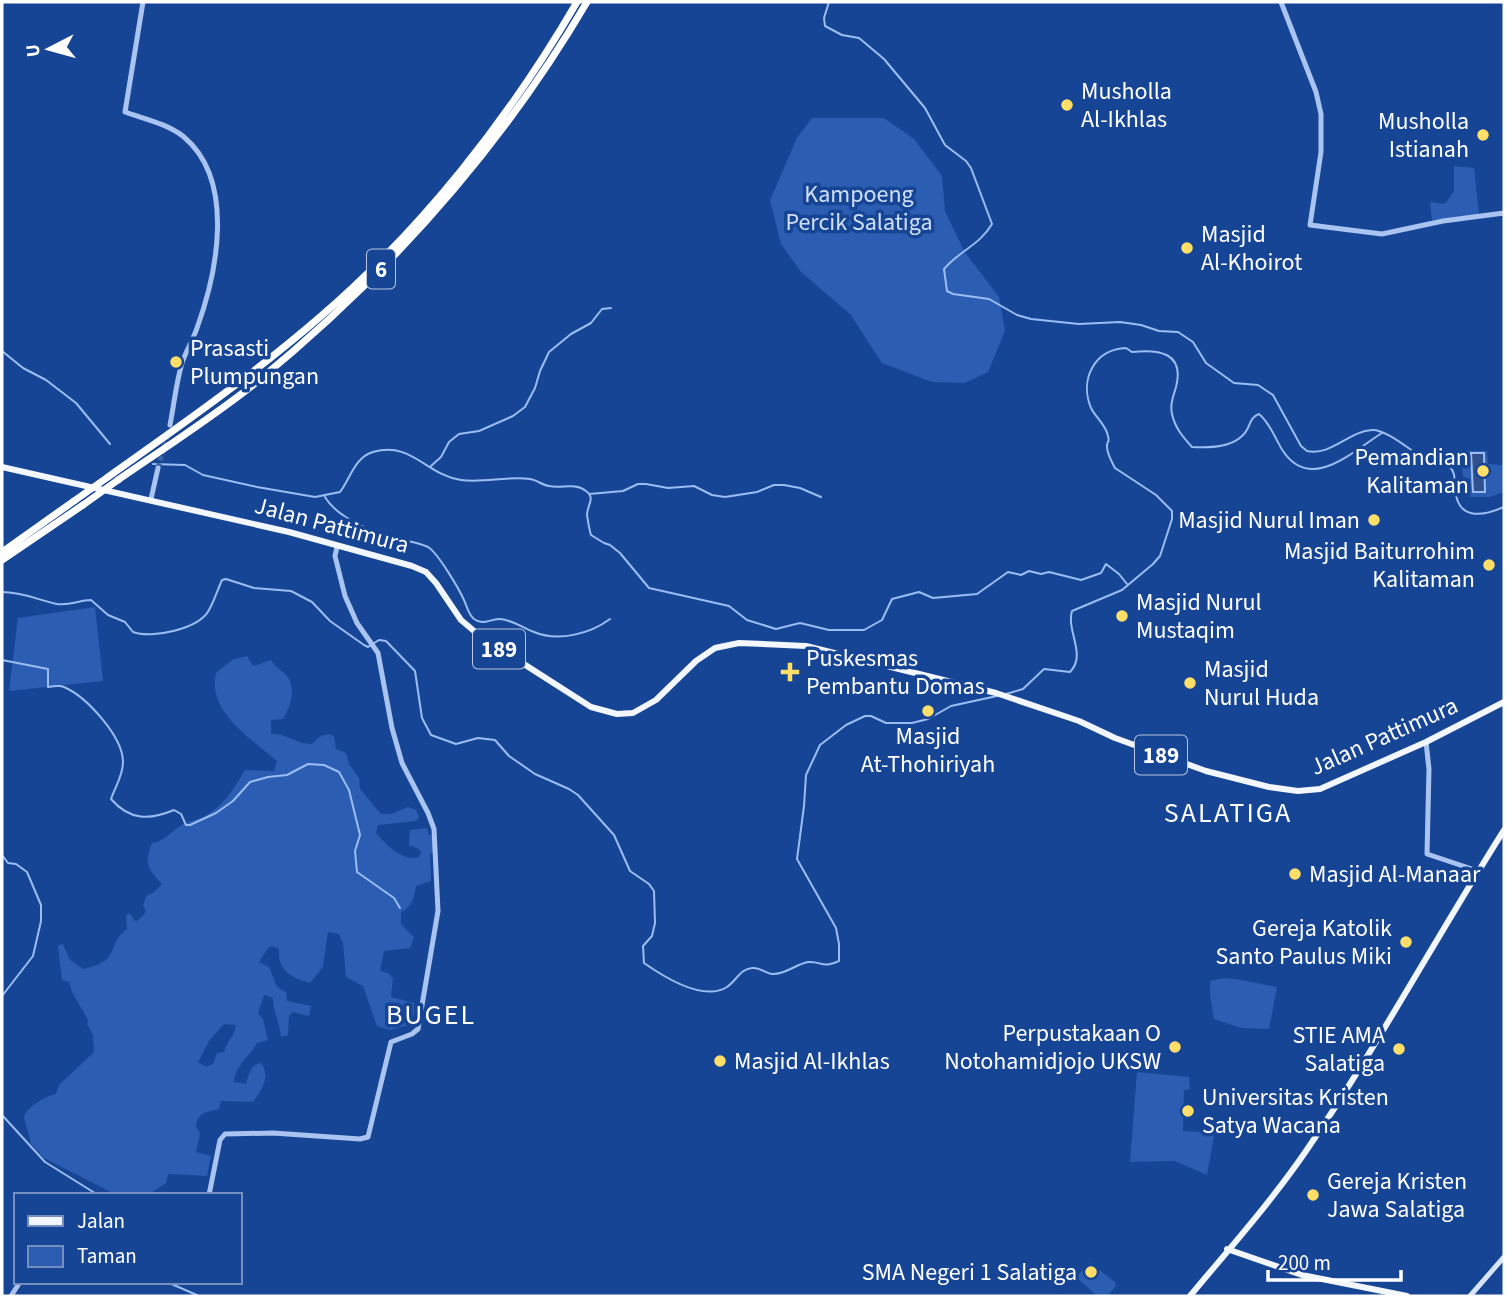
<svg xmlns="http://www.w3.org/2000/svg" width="1506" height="1298" viewBox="0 0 1506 1298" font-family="'Source Sans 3',sans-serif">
<rect width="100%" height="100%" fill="#174595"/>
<path fill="#2b5db3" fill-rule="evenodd" d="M 812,118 L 884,118 L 914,139 L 942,176 L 945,211 L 964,251 L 999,297 L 1005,331 L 988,372 L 965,383 L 932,382 L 882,363 L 850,314 L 801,272 L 781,244 L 770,200 L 797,138 Z
M 1454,166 L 1474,168 L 1479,215 L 1432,220 L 1430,202 L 1445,204 L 1454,191 Z
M 1467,451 L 1487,451 L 1488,464 L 1504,465 L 1504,492 L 1490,497 L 1470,497 L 1470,479 L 1463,477 L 1461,461 L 1468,458 Z
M 95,607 L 103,681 L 9,691 L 18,618 Z
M 247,656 L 253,666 L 271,660 C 275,668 282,670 287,676 C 297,689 290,707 283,719 L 271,720 L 271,734 L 282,735 L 302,743 L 312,744 C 319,737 324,732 334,736 L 336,749 L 346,753 L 349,764 L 359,778 L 360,789 L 381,814 L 391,814 L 408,807 L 416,810 L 419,817 L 416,821 L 378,825 L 376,833 C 386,844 402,862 419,857 L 421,852 L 419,849 L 409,845 L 410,830 L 427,828 L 429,835 L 433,835 L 435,852 L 430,854 L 431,881 L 416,886 C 414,898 413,906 401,912 L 401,924 L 414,937 L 410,948 L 384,951 L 380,971 L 388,973 L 393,978 L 391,997 L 414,1003 L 416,1009 L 409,1025 L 390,1030 L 377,1026 L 363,986 L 346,977 L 343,943 L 339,934 L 328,932 L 323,967 L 310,983 C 291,978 277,970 279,949 L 272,946 L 268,948 L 259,962 L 269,967 L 277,987 L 286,992 L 287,1001 L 311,1006 L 309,1016 L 293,1012 L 289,1016 L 288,1035 L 281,1037 C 280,1023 273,1012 273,998 L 264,995 L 258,1013 L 263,1019 L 268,1040 L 257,1043 C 250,1057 236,1064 234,1082 L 246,1084 C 249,1074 250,1065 261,1063 C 271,1076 262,1090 253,1102 L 221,1101 L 219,1109 C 206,1112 198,1112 196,1127 L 200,1133 L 196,1152 L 211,1156 L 207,1176 L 168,1174 L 166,1183 L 148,1195 L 117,1195 L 44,1158 L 31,1144 L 24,1117 C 27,1107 45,1096 56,1094 L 59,1085 L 94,1052 L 93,1035 L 87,1024 L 88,1020 L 72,992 L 69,982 L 62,980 L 58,946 L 63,944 L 70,960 L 83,969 C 124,960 104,946 127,929 L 126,916 L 129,913 L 136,922 L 146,912 L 143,905 L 147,895 L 153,893 L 162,884 C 147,868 144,864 152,843 C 163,842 171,832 180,826 C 188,821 197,820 205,816 C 225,805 234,788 245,770 L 274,771 L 277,761 C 253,740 206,711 216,673 L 232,660 ZM 224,1024 L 236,1025 C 234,1037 227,1041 224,1052 L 217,1053 L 213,1064 L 206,1067 L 198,1062 L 209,1041 Z
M 1224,978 C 1242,979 1259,984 1277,987 L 1269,1029 L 1241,1028 L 1214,1019 L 1210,995 L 1210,981 Z
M 1137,1072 L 1189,1077 L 1190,1089 L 1184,1090 L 1183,1131 L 1207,1132 L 1214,1135 L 1207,1175 L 1175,1161 L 1130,1162 Z
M 1090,1263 L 1115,1282 L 1116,1286 L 1107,1296 L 1097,1296 L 1078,1279 L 1079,1274 Z"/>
<path fill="#30518d" stroke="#9bbdf3" stroke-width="2" d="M 1471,453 L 1484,453 L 1485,492 L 1473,492 Z"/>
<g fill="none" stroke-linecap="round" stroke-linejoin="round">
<path stroke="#9bbdf3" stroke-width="2" d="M 829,2 L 824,18 L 825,26 L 842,35 L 859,38 L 884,59 L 925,108 L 945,145 L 966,161 L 971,168 L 992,224 C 980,245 959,251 944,269 L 947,291 L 953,294 L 989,299 L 1017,315 L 1031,319 L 1079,324 L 1120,322 L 1141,325 L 1159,331 L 1178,332 L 1193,342 L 1206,363 L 1234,383 L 1258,385 L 1273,395 L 1301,446 L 1307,451 C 1332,456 1349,431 1372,430 C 1386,429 1412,452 1424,458 C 1431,462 1442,464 1450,467 C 1456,474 1454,479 1455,488 C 1457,520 1481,517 1504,507
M 2,351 L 23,368 L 46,380 L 76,403 L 110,444
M 153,464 L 185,465 L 203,475 L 257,487 L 315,497 L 340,492 C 350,479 355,457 373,452 C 412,441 426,475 461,480 C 484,483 506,476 530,479 C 537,480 542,485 549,486 C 561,489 575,482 586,491 C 596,498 587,505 587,515 C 588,521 589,529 591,535 L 604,543 L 610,545 L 620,553 L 649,588 L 729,606 L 747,620 L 776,629 L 800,623 L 829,630 L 864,630 L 882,620 L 892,599 L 919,592 L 933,598 L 977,594 L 1008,572 L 1021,575 L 1029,571 L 1041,574 L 1049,572 L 1081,580 L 1101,573 L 1106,564 L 1119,574 L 1127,584
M 431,466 L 441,457 L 449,442 L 459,434 L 479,431 L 513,416 L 525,407 L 535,388 L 540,371 L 549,352 L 571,334 L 591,323 L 602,309 L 611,308
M 589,494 L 623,491 L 638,484 L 646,484 L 668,488 L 694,486 L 712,495 L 725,497 L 757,492 L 774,485 L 784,485 L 800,488 L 821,497
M 325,497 C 338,519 378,535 403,540 C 411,542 420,543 428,547 C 438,553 459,589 464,600 C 467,606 468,614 474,619 C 483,626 490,619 499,619 C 511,619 523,628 534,632 C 558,642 590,634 610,619
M 2,592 C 24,592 37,600 57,604 C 70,606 79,600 91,600 L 108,615 L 125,622 L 133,632 C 152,639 199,629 209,610 C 214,601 218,589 222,580 L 226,579 L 254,588 L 291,591 L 312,602 L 330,621 L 364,645 L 368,647 L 379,640 L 386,641 L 415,671 L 422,718 L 431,735 L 456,744 L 478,738 L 495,740 L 509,756 L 535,774 L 569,789 L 578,795 L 614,835 L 630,871 L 649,884 L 654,891 L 655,923 L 652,936 L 643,946 L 644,963 C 664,977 703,1002 727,987 C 737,980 740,969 752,968 C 760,967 765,973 772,974 C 785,975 796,964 808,962 C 822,961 821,969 839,961 L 839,944 L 836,928 L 797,859 L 804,806 L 806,775 L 820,745 L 846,725 L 865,716 L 871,716 L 886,723 L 912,723 L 928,719 L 951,706 L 997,696
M 2,660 L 48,669 L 48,687 C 54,686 60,685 64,687 C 87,697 123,737 123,762 C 123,776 115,787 111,799 C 130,821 150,820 174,810 L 181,814 L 186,825 L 190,825 L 216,813 L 233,801 L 250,782 L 268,777 L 287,775 L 308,764 L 324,765 L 339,772 L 349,790 L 360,835 L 355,851 L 357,872 L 394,898 L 400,908
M 1006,694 L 1023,689 L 1044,669 L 1070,672 C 1087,655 1066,631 1072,611 L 1122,590 L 1153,564 L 1160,556 L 1172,519 L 1172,511 L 1156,495 L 1115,468 C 1112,462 1107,454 1107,447 C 1107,438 1110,445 1108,436 C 1106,425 1096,418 1091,408 C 1079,379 1095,349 1126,348 L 1132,352 C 1158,349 1185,352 1176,387 C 1173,397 1170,404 1172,414 C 1175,428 1183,437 1192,447 C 1208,448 1230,448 1242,436 C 1251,429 1248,418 1259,414 C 1271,424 1275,439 1283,451 C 1311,493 1353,451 1382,433
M 2,855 L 8,863 L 16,864 L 27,872 L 41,905 L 41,921 L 33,956 L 2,996
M 2,1115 L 45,1162 L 98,1195
M 167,1282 L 199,1296"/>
<path stroke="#3a61a5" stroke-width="5" stroke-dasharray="5 2.5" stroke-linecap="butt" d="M 158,468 L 168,434"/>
<path stroke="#a9c4f1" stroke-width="5" d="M 143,2 L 125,112 C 145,119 168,124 184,137 C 236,181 217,273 197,328 C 193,340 186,351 182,363 C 176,383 174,405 170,425
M 1281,2 L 1316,92 L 1321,114 L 1321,152 L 1310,225 L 1382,234 L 1443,221 L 1504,213
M 151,499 L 158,468
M 1426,742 L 1429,769 L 1427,854 L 1478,871
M 209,1195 L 220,1140 L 225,1134 L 273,1133 L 360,1139 L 368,1137 L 391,1042 L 412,1034 L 418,1029 L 438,911 L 434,829 L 428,813 L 402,763 L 392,728 L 378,653 L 357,623 L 345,596 L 335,556 L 337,547
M 11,1296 L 20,1282"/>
<path stroke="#d7e4fb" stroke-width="5" d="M 1470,1296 L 1504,1257"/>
<path stroke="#f2f6ff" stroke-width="6" d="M 2,467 L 289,532 L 412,566 L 426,572 L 436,583 L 461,620 L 480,636 L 591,707 L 617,714 L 633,713 L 656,700 L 696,661 L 715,648 L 739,643 L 806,646 L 996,693 L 1079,721 L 1115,738 L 1206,771 L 1269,787 L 1298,791 L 1320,789 L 1426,742 L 1504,702
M 1227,1249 L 1302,1275 L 1407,1296
M 1190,1296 C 1229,1249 1271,1202 1306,1151 C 1377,1047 1437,936 1504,830"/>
<path stroke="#fff" stroke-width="7" d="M 108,477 C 180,426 253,375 320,317 C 422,229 509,119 577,2
M 118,480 C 163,449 210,419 253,385 C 386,277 500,150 587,2
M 2,552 L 74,501
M 2,560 L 83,505"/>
<path stroke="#fff" stroke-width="7" d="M 74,501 L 108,477
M 83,505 L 118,480"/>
</g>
<g fill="#ffdf68" stroke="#174595" stroke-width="2.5">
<circle cx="1067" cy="105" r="7"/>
<circle cx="1483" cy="135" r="7"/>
<circle cx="1187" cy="248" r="7"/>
<circle cx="176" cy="362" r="7"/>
<circle cx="1483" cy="471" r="7"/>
<circle cx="1374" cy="520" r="7"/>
<circle cx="1489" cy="565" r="7"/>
<circle cx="1122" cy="616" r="7"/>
<path d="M786.5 661.5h7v7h7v7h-7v7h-7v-7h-7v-7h7z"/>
<circle cx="1190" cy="683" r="7"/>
<circle cx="928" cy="711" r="7"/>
<circle cx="1295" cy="874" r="7"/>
<circle cx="1406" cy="942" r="7"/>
<circle cx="1175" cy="1047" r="7"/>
<circle cx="1399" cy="1049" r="7"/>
<circle cx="720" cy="1061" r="7"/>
<circle cx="1188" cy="1111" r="7"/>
<circle cx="1313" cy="1195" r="7"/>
<circle cx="1091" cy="1272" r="7"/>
</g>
<g text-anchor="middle" stroke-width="7" stroke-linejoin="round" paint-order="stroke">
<g fill="#174595" stroke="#b9c7df" stroke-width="2">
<rect x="367" y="249.5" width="28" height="39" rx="5"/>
<rect x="473" y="629.5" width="52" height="39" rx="5"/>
<rect x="1135" y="735.5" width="52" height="39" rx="5"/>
</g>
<g font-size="23" font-weight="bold" fill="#fff">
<text x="381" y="277">6</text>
<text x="499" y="657">189</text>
<text x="1161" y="763">189</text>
</g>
<g font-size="24" fill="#fff" stroke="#174595" text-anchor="start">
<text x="1081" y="99">Musholla<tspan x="1081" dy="28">Al-Ikhlas</tspan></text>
<text x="1469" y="129" text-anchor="end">Musholla<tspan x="1469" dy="28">Istianah</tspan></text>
<text x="1201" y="242">Masjid<tspan x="1201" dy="28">Al-Khoirot</tspan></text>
<text x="190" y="356">Prasasti<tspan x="190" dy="28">Plumpungan</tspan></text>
<text x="1469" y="465" text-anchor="end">Pemandian<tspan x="1469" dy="28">Kalitaman</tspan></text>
<text x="1360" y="528" text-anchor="end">Masjid Nurul Iman</text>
<text x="1475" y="559" text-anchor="end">Masjid Baiturrohim<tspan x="1475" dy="28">Kalitaman</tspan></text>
<text x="1136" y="610">Masjid Nurul<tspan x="1136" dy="28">Mustaqim</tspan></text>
<text x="806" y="666">Puskesmas<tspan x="806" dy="28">Pembantu Domas</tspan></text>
<text x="1204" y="677">Masjid<tspan x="1204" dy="28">Nurul Huda</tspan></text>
<text x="928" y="744" text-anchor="middle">Masjid<tspan x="928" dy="28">At-Thohiriyah</tspan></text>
<text x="1309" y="882">Masjid Al-Manaar</text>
<text x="1392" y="936" text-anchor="end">Gereja Katolik<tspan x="1392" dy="28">Santo Paulus Miki</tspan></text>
<text x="1161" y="1041" text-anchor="end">Perpustakaan O<tspan x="1161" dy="28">Notohamidjojo UKSW</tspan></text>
<text x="1385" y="1043" text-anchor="end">STIE AMA<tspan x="1385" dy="28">Salatiga</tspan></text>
<text x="734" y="1069">Masjid Al-Ikhlas</text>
<text x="1202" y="1105">Universitas Kristen<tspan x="1202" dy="28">Satya Wacana</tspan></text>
<text x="1327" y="1189">Gereja Kristen<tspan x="1327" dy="28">Jawa Salatiga</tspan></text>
<text x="1077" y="1280" text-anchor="end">SMA Negeri 1 Salatiga</text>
</g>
<g font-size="24" fill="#d0e0fc" stroke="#174595">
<text x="859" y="202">Kampoeng<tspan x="859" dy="28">Percik Salatiga</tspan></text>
</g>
<g font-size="24" fill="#fff" stroke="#174595">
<text transform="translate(332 525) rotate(15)" y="8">Jalan Pattimura</text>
<text transform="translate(1384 736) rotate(-24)" y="8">Jalan Pattimura</text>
</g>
<g font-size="28" letter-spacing="2" fill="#fff" stroke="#174595">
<text x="1228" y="822">SALATIGA</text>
<text x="431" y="1024">BUGEL</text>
</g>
</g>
<rect width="1506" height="1298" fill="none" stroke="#ffffff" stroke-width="7"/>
<rect x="14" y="1193" width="228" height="91" fill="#174595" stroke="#748fbf" stroke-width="2"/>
<rect x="28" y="1216" width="35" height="10" fill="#f2f6ff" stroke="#748fbf" stroke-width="2"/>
<text x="77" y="1228" font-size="21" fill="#ffffff">Jalan</text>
<rect x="28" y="1246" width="35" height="21" fill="#2b5db3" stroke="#748fbf" stroke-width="2"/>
<text x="77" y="1263" font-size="21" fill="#ffffff">Taman</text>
<g transform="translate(49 49) rotate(264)" stroke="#174595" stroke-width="5" paint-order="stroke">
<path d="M0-5L12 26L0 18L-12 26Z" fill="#ffffff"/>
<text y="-10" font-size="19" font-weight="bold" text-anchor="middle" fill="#ffffff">U</text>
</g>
<path d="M1268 1270v10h133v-10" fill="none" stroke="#ffffff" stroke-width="3.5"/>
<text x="1278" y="1270" font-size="21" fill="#ffffff" stroke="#174595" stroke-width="5" paint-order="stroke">200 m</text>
</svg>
